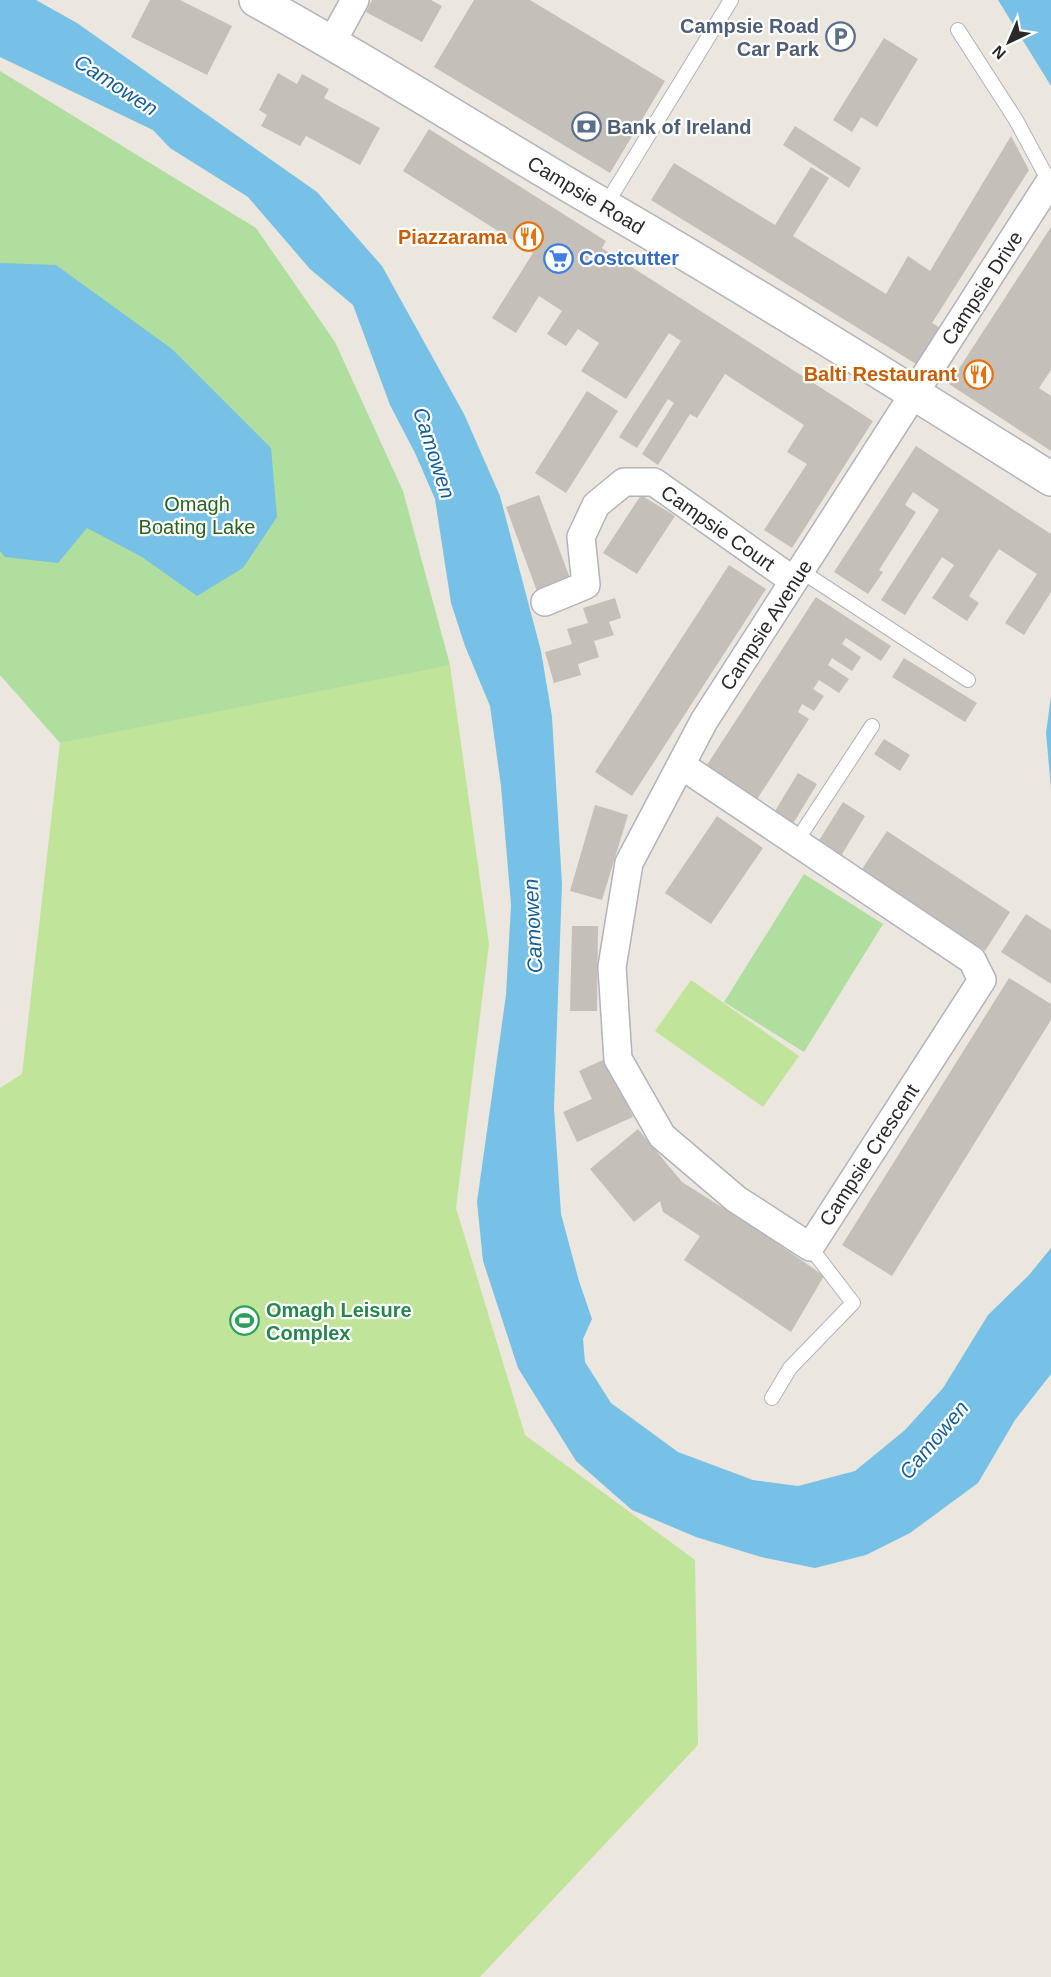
<svg xmlns="http://www.w3.org/2000/svg" width="1051" height="1977" viewBox="0 0 1051 1977" font-family="Helvetica,sans-serif">
<rect width="100%" height="100%" fill="#ebe6de"/>
<path fill="#afde9e" d="M 0,71 L 256,228 L 335,342 L 403,491 L 450,665 L 372,686 L 60,743 L 0,675 Z
M 804,874 L 883,924 L 804,1052 L 724,1002 Z"/>
<path fill="#c0e59a" d="M 450,665 L 489,944 L 456,1208 L 525,1435 L 695,1560 L 698,1745 L 480,1977 L 0,1977 L 0,1088 L 22,1074 L 60,743 Z
M 691,980 L 799,1056 L 763,1107 L 655,1031 Z"/>
<path fill="#78c1e6" d="M 0,0 L 36,0 L 77,23 L 317,192 L 382,266 L 464,414 L 500,496 L 541,651 L 552,717 L 562,884 L 554,1108 L 561,1214 L 579,1281 L 592,1319 L 583,1339 L 585,1362 L 611,1403 L 678,1452 L 753,1480 L 798,1486 L 855,1471 L 905,1430 L 943,1388 L 988,1315 L 1029,1275 L 1051,1248 L 1051,1374 L 1015,1420 L 978,1483 L 910,1533 L 866,1555 L 815,1568 L 761,1557 L 696,1537 L 632,1510 L 576,1461 L 518,1368 L 483,1261 L 477,1202 L 506,995 L 511,905 L 501,786 L 490,706 L 465,646 L 451,603 L 435,499 L 415,453 L 390,405 L 353,305 L 310,269 L 248,197 L 170,148 L 153,130 L 0,57 Z
M 998,0 L 1051,0 L 1051,86 L 1003,8 Z
M 0,263 L 56,265 L 172,349 L 271,448 L 277,517 L 243,568 L 197,596 L 142,557 L 87,528 L 58,563 L 5,557 L 0,551 Z
M 1051,696 L 1051,788 L 1046,733 Z"/>
<path fill="#c4c0b9" d="M 150,0 L 180,0 L 232,26 L 207,75 L 131,37 Z
M 372,0 L 431,0 L 442,6 L 422,42 L 366,12 Z
M 474,0 L 530,0 L 665,81 L 610,173 L 434,67 Z
M 884,38 L 918,59 L 877,127 L 861,117 L 852,132 L 833,120 Z
M 278,73 L 297,84 L 302,74 L 329,89 L 324,98 L 380,128 L 360,165 L 306,136 L 300,146 L 261,126 L 267,115 L 259,110 Z
M 795,126 L 861,168 L 849,188 L 783,145 Z
M 429,129 L 606,241 L 602,248 L 873,421 L 792,548 L 764,530 L 807,464 L 787,452 L 804,425 L 725,374 L 697,418 L 690,414 L 658,465 L 642,454 L 674,403 L 668,399 L 637,448 L 619,437 L 681,341 L 669,333 L 626,399 L 581,371 L 599,343 L 578,329 L 566,346 L 547,334 L 562,311 L 539,296 L 516,333 L 492,318 L 533,253 L 403,171 Z
M 1011,136 L 1029,170 L 932,323 L 939,327 L 916,364 L 651,200 L 674,163 L 775,225 L 811,167 L 829,178 L 793,236 L 886,294 L 908,256 L 930,271 Z
M 1051,227 L 1051,370 L 1039,388 L 1051,396 L 1051,451 L 949,384 Z
M 587,391 L 618,411 L 566,493 L 535,473 Z
M 916,446 L 1051,534 L 1051,592 L 1024,635 L 1005,623 L 1037,574 L 999,549 L 969,596 L 979,603 L 967,621 L 932,598 L 954,565 L 942,557 L 905,615 L 881,600 L 939,510 L 913,492 L 905,505 L 916,512 L 879,570 L 883,572 L 868,594 L 834,572 Z
M 539,495 L 571,581 L 538,594 L 506,507 Z
M 641,495 L 675,516 L 637,574 L 603,553 Z
M 729,565 L 766,589 L 632,796 L 595,772 Z
M 816,597 L 891,646 L 881,661 L 846,638 L 842,644 L 861,657 L 852,671 L 832,658 L 828,665 L 849,679 L 839,693 L 819,680 L 813,689 L 824,696 L 814,711 L 802,704 L 798,712 L 809,719 L 756,801 L 705,768 Z
M 615,598 L 621,618 L 609,622 L 614,635 L 594,641 L 599,657 L 578,664 L 581,675 L 554,683 L 545,652 L 572,644 L 567,629 L 588,623 L 583,608 Z
M 904,658 L 977,703 L 965,722 L 892,677 Z
M 884,739 L 910,755 L 900,771 L 874,754 Z
M 798,773 L 817,784 L 791,827 L 772,816 Z
M 843,802 L 865,816 L 841,856 L 818,842 Z
M 595,805 L 628,815 L 602,900 L 570,891 Z
M 717,816 L 763,848 L 711,924 L 665,893 Z
M 887,831 L 1010,912 L 985,951 L 862,869 Z
M 1026,914 L 1051,930 L 1051,984 L 1001,952 Z
M 572,926 L 598,926 L 597,1011 L 570,1011 Z
M 1009,978 L 1051,1004 L 1051,1020 L 892,1276 L 842,1245 Z
M 607,1058 L 633,1117 L 577,1142 L 563,1112 L 592,1099 L 579,1071 Z
M 638,1129 L 682,1182 L 755,1228 L 824,1276 L 791,1332 L 684,1260 L 700,1236 L 663,1212 L 660,1201 L 634,1222 L 590,1169 Z"/>
<g fill="none" stroke-linecap="round" stroke-linejoin="round">
<defs>
<path id="lane" d="M 958,30 L 1016,120 L 1051,185
M 605,206 L 731,0
M 801,571 L 968,680
M 796,842 L 872,726
M 772,1398 L 790,1368 L 853,1303 L 810,1247"/>
<path id="street" d="M 332,42 L 355,0
M 545,602 L 586,585 L 581,537 L 596,505 L 624,482 L 654,482 L 794,581
M 681,765 L 972,960 L 982,980 L 810,1247 L 736,1199 L 662,1136 L 618,1059 L 612,967 L 629,863 L 704,721 L 1049,183"/>
<path id="secondary" d="M 256,0 C 369,62 478,132 589,197 C 745,287 898,383 1051,479"/>
</defs>
<use href="#lane" stroke="#b1b3bd" stroke-width="16"/>
<use href="#street" stroke="#b1b3bd" stroke-width="30"/>
<use href="#secondary" stroke="#b1b3bd" stroke-width="36"/>
<use href="#lane" stroke="#fff" stroke-width="14"/>
<use href="#street" stroke="#fff" stroke-width="27"/>
<use href="#secondary" stroke="#fff" stroke-width="33"/>
</g>
<defs>
<symbol id="parking-ring" viewBox="-11 -11 22 22"><circle r="9.5" fill="#fff" stroke="#5c6f8a" stroke-width="1.5"/><path d="M-3.5-5.5H1a3.5 3.5 0 0 1 0 7H-1V5.5H-3.5ZM-1-3.4V-.6H.8a1.4 1.4 0 0 0 0-2.8Z" fill="#5c6f8a"/></symbol>
<symbol id="bank-ring" viewBox="-11 -11 22 22"><circle r="9.5" fill="#fff" stroke="#5c6f8a" stroke-width="1.5"/><path d="M-6-4H6V4H-6ZM0-2.3a2.3 2.3 0 1 0 0 4.6a2.3 2.3 0 1 0 0-4.6Z" fill="#5c6f8a"/></symbol>
<symbol id="restaurant-ring" viewBox="-11 -11 22 22"><circle r="9.5" fill="#fff" stroke="#e8710a" stroke-width="1.5"/><path d="M-5-6h1v4h1v-4h1v4h1v-4h1v5L-1.5 .5V6h-2V.5L-5-1ZM5-6V6H3V1.5H1.5Q1.5-4 5-6Z" fill="#e8710a"/></symbol>
<symbol id="supermarket-ring" viewBox="-11 -11 22 22"><circle r="9.5" fill="#fff" stroke="#3f7fe0" stroke-width="1.5"/><path d="M-6-5.5h2.5l.6 2H6L4.5 2H-2.5L-4.4-4H-6ZM-1.5 3.2a1.3 1.3 0 1 0 .1 0ZM3 3.2a1.3 1.3 0 1 0 .1 0Z" fill="#3f7fe0"/></symbol>
<symbol id="stadium-ring" viewBox="-11 -11 22 22"><circle r="9.5" fill="#fff" stroke="#2e9e5b" stroke-width="1.5"/><path d="M0-5a6.5 5 0 1 0 0 10a6.5 5 0 1 0 0-10ZM-3.5-1.8h7v3.6h-7Z" fill="#2e9e5b"/></symbol>
</defs>
<g fill-rule="evenodd">
<use href="#parking-ring" x="824" y="20" width="33" height="33"/>
<use href="#bank-ring" x="570" y="110" width="33" height="33"/>
<use href="#restaurant-ring" x="512" y="220" width="33" height="33"/>
<use href="#supermarket-ring" x="542" y="242" width="33" height="33"/>
<use href="#restaurant-ring" x="962" y="358" width="33" height="33"/>
<use href="#stadium-ring" x="228" y="1304" width="33" height="33"/>
</g>
<g text-anchor="middle" stroke-width="4.5" stroke-linejoin="round" paint-order="stroke">
<g font-size="20" font-weight="bold" fill="#4e5e75" stroke="#fff" text-anchor="end">
<text x="819" y="33">Campsie Road<tspan x="819" dy="23">Car Park</tspan></text>
<text x="607" y="134" text-anchor="start">Bank of Ireland</text>
</g>
<g font-size="20" fill="#2a2a2a" stroke="#fff">
<text transform="translate(586 195) rotate(31)" y="7">Campsie Road</text>
<text transform="translate(982 288) rotate(-57)" y="7">Campsie Drive</text>
<text transform="translate(718 528) rotate(35)" y="7">Campsie Court</text>
<text transform="translate(766 625) rotate(-57)" y="7">Campsie Avenue</text>
<text transform="translate(869 1155) rotate(-57)" y="7">Campsie Crescent</text>
</g>
<g font-size="20" font-weight="bold" fill="#c56008" stroke="#fff" text-anchor="end">
<text x="507" y="244">Piazzarama</text>
<text x="957" y="381">Balti Restaurant</text>
</g>
<g font-size="20" font-weight="bold" fill="#366cbe" stroke="#fff" text-anchor="start">
<text x="579" y="265">Costcutter</text>
</g>
<g font-size="20" fill="#28631f" stroke="#fff">
<text x="197" y="511">Omagh<tspan x="197" dy="23">Boating Lake</tspan></text>
</g>
<g font-size="20" font-weight="bold" fill="#27864d" stroke="#fff" text-anchor="start">
<text x="266" y="1317">Omagh Leisure<tspan x="266" dy="23">Complex</tspan></text>
</g>
<g font-size="21" font-style="italic" fill="#175f92" stroke="#fff">
<text transform="translate(116 85) rotate(33)" y="7">Camowen</text>
<text transform="translate(434 453) rotate(72)" y="7">Camowen</text>
<text transform="translate(533 926) rotate(-93)" y="7">Camowen</text>
<text transform="translate(934 1440) rotate(-50)" y="7">Camowen</text>
</g>
</g>
<g transform="translate(1009 42) rotate(224)" stroke="#ffffff" stroke-width="4.5" paint-order="stroke">
<path d="M0-4.5L10 22L0 15L-10 22Z" fill="#2a2a2a"/>
<text y="-9" font-size="16" font-weight="bold" text-anchor="middle" fill="#2a2a2a">N</text>
</g>
</svg>
